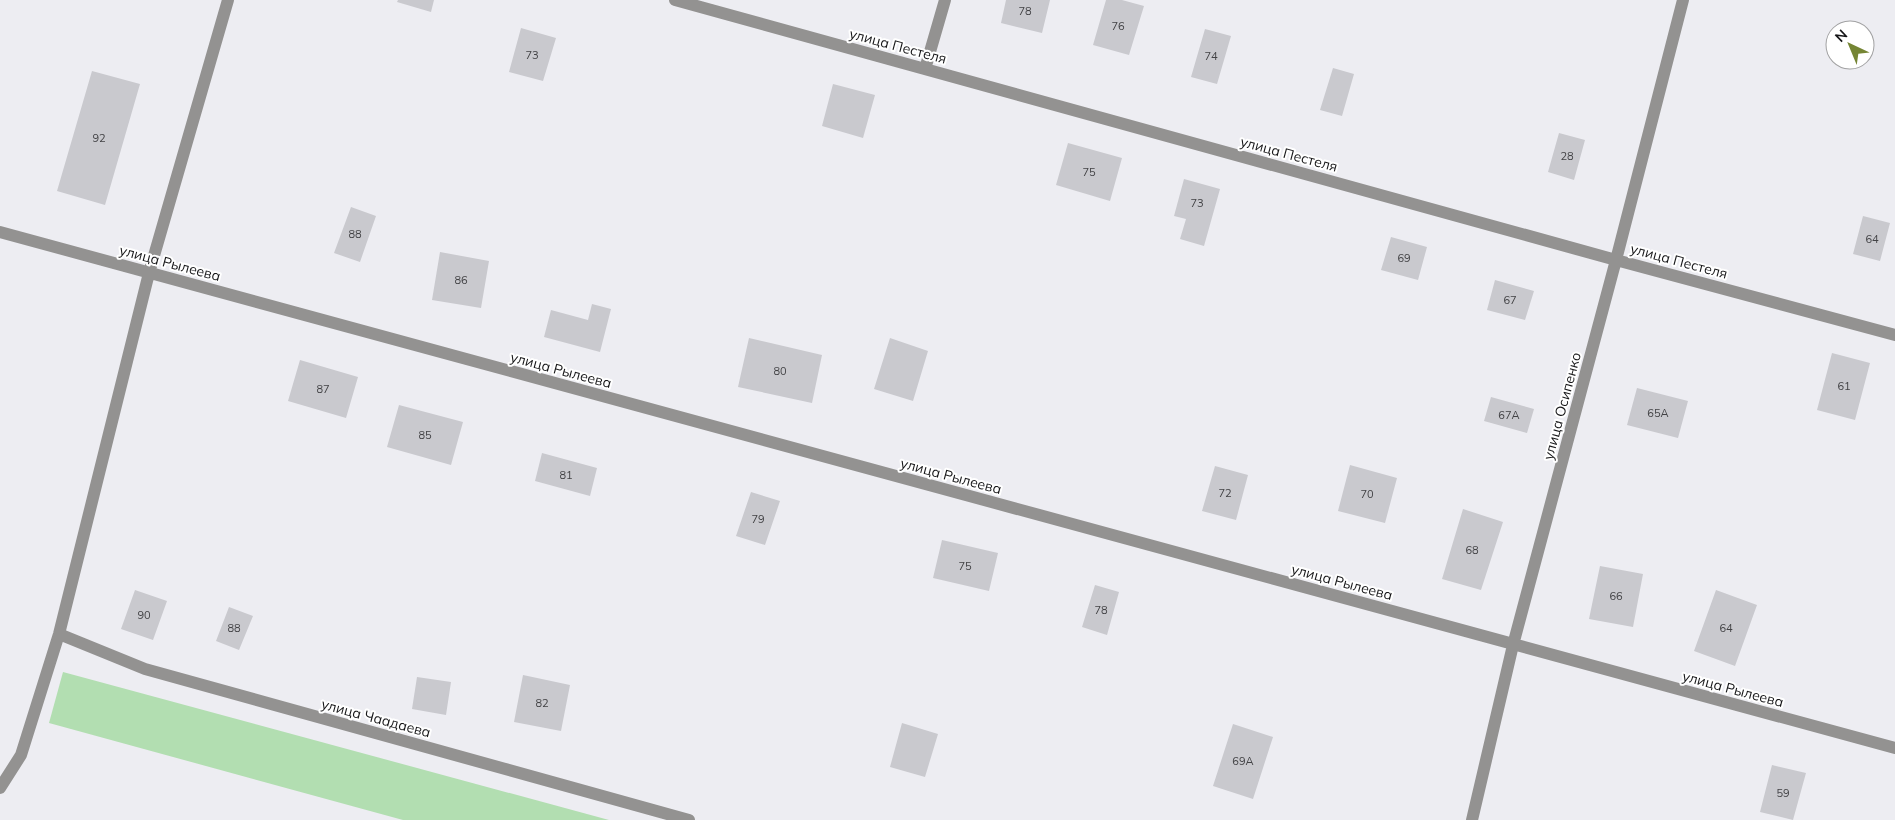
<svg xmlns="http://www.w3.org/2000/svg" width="1895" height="820" viewBox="0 0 1895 820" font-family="Mulish,sans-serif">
<rect width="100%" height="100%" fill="#ededf2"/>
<path fill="#b2deb1" d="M 63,672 L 609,820 L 403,820 L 49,723 Z"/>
<path fill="#c9c9ce" d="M 398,0 L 434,0 L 431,12 L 397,2 Z
M 1006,0 L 1050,0 L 1042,33 L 1001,23 Z
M 1106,0 L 1122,0 L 1144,6 L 1129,55 L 1093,45 Z
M 521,28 L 556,38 L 543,81 L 509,72 Z
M 1205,29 L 1231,36 L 1217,84 L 1191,77 Z
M 1333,68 L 1354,74 L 1342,116 L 1320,110 Z
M 92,71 L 140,84 L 105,205 L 57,191 Z
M 833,84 L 875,95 L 863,138 L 822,126 Z
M 1559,133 L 1585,140 L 1574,180 L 1548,172 Z
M 1068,143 L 1122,158 L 1110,201 L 1056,185 Z
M 1184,179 L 1220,189 L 1204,246 L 1180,239 L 1186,219 L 1174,216 Z
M 351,207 L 376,216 L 360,262 L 334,253 Z
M 1863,216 L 1890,223 L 1880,261 L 1853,254 Z
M 1391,237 L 1427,247 L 1418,280 L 1381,270 Z
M 440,252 L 489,261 L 481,308 L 432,300 Z
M 1495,280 L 1534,291 L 1525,320 L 1487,310 Z
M 592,304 L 611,309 L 600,352 L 544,337 L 551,310 L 588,320 Z
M 749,338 L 822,355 L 812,403 L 738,387 Z
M 890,338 L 928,351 L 913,401 L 874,389 Z
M 1832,353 L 1870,363 L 1855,420 L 1817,410 Z
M 300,360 L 358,377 L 346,418 L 288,401 Z
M 1637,388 L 1688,401 L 1678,438 L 1627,425 Z
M 1491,397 L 1534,409 L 1527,433 L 1484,421 Z
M 399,405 L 463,422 L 451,465 L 387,447 Z
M 542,453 L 597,468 L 590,496 L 535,481 Z
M 1350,465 L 1397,478 L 1385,523 L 1338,511 Z
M 1215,466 L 1248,475 L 1236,520 L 1202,511 Z
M 751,492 L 780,501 L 765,545 L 736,536 Z
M 1463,509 L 1503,522 L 1481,590 L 1442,579 Z
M 942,540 L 998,553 L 989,591 L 933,578 Z
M 1600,566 L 1643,574 L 1633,627 L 1589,619 Z
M 1095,585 L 1119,592 L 1107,635 L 1082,627 Z
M 135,590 L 167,601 L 153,640 L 121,629 Z
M 1716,590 L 1757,605 L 1735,666 L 1694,651 Z
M 229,607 L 253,616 L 239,650 L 216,641 Z
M 523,675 L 570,685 L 561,731 L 514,722 Z
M 417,677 L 451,682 L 446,715 L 412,709 Z
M 902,723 L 938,734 L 925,777 L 890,767 Z
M 1233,724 L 1273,737 L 1253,799 L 1213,786 Z
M 1772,765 L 1806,773 L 1793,820 L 1760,812 Z"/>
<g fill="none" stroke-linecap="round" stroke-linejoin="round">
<path stroke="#939291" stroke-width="12" d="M 675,0 L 1616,260 L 1895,335
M 925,69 L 945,0
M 0,232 L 1895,748
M 59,634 L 145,669 L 689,820
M 0,788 L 21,755 L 59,634 L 149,273 L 228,0
M 1472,820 L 1513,645 L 1616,260 L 1683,0"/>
</g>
<g text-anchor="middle" stroke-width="4" stroke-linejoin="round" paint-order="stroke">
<g font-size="11" fill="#424245">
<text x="1025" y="15">78</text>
<text x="1118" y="30">76</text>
<text x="532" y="59">73</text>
<text x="1211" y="60">74</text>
<text x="99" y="142">92</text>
<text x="1567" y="160">28</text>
<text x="1089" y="176">75</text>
<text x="1197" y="207">73</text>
<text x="355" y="238">88</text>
<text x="1872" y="243">64</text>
<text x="1404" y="262">69</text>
<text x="461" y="284">86</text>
<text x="1510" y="304">67</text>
<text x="780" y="375">80</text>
<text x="1844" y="390">61</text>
<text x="323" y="393">87</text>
<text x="1658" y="417">65А</text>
<text x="1509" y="419">67А</text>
<text x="425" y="439">85</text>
<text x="566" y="479">81</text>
<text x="1225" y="497">72</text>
<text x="1367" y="498">70</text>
<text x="758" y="523">79</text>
<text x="1472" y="554">68</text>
<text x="965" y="570">75</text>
<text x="1616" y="600">66</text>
<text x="1101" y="614">78</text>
<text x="144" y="619">90</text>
<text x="234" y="632">88</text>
<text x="1726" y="632">64</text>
<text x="542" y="707">82</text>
<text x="1243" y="765">69А</text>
<text x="1783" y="797">59</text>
</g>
<g font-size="14" fill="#151517" stroke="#fff">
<text transform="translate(898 46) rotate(15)" y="5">улица Пестеля</text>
<text transform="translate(1289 154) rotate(15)" y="5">улица Пестеля</text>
<text transform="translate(1679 261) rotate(15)" y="5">улица Пестеля</text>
<text transform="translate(170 263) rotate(15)" y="5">улица Рылеева</text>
<text transform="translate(561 370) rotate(15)" y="5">улица Рылеева</text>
<text transform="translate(1562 406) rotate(-75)" y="5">улица Осипенко</text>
<text transform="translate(951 476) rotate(15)" y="5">улица Рылеева</text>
<text transform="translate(1342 582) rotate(15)" y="5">улица Рылеева</text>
<text transform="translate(1733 689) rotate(15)" y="5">улица Рылеева</text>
<text transform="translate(376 718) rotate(15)" y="5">улица Чаадаева</text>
</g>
</g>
<g transform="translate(1850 45) rotate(316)"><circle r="24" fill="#ffffff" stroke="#a1a1a2"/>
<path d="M0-4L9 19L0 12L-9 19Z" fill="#758534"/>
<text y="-8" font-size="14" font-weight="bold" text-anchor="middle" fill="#151517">N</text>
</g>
</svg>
